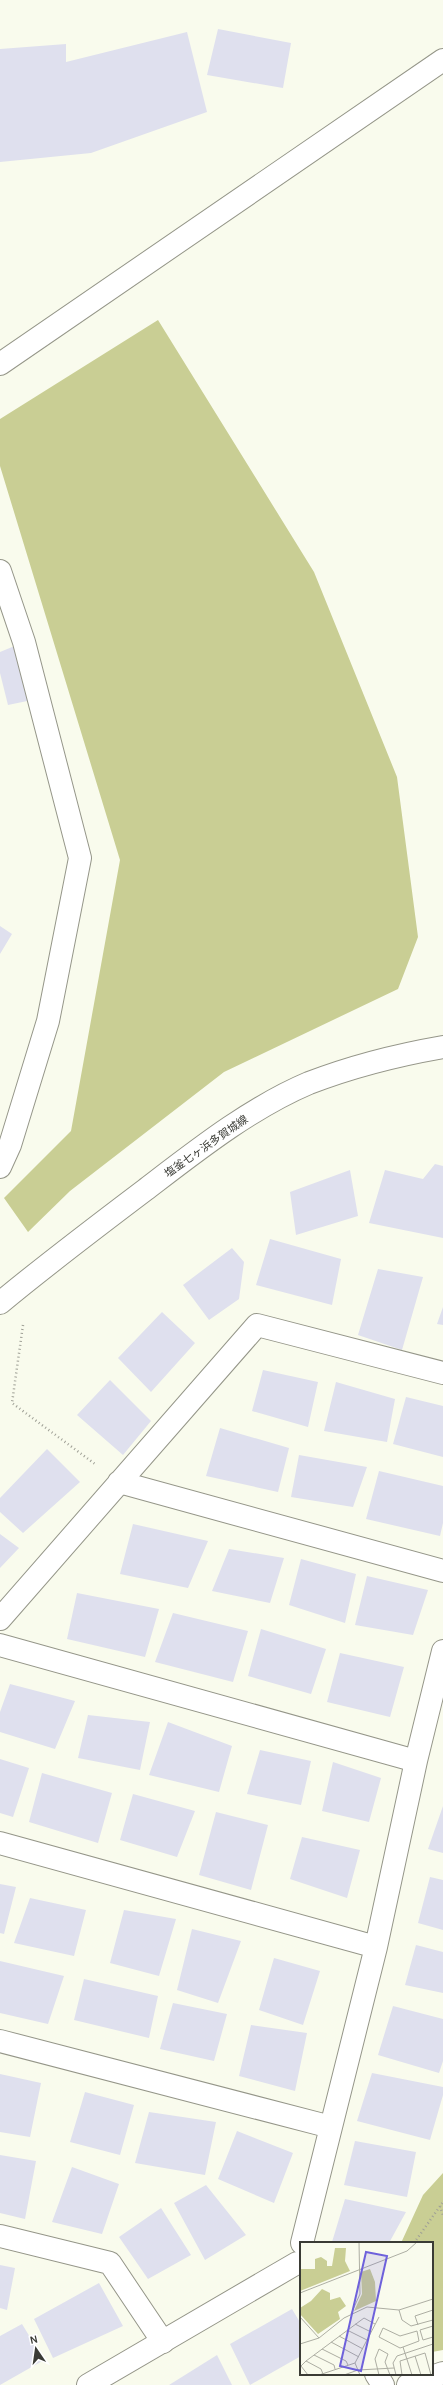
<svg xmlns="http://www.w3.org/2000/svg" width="443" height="2385" viewBox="0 0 443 2385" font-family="Karla,'Noto Sans JP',sans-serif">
<rect width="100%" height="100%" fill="#f9fbed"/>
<path fill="#c9ce94" d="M 158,320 L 314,572 L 397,777 L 418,937 L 398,989 L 224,1072 L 70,1191 L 28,1232 L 4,1198 L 71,1131 L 120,860 L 0,466 L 0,419 Z
M 443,2173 L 443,2350 L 432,2352 L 432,2243 L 401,2243 L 423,2195 Z"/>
<path fill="#dfe0ee" d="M 218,29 L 291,43 L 283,88 L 207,75 Z
M 187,32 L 207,112 L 91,153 L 0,162 L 0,49 L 66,44 L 66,62 Z
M 17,645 L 32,700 L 8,705 L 0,673 L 0,652 Z
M 0,926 L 12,934 L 0,954 Z
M 435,1164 L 443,1166 L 443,1238 L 369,1223 L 385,1170 L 423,1179 Z
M 350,1170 L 358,1216 L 296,1235 L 290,1192 Z
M 270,1239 L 341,1259 L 332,1305 L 256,1285 Z
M 232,1248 L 244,1262 L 239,1299 L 209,1320 L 183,1285 Z
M 378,1269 L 423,1277 L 402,1350 L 358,1335 Z
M 443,1307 L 443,1325 L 437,1324 Z
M 162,1312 L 195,1343 L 151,1392 L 118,1358 Z
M 263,1370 L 318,1382 L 308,1427 L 252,1411 Z
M 110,1380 L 151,1421 L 123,1455 L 77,1415 Z
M 336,1382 L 395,1399 L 387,1442 L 324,1431 Z
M 406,1397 L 443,1406 L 443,1457 L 393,1444 Z
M 220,1428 L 289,1448 L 278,1492 L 206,1476 Z
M 47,1449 L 80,1482 L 23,1533 L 0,1512 L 0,1498 Z
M 299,1455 L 367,1467 L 353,1507 L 291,1497 Z
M 379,1471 L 443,1486 L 443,1523 L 440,1536 L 366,1519 Z
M 133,1524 L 208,1541 L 188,1588 L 120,1574 Z
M 0,1534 L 19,1548 L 0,1568 Z
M 229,1549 L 284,1558 L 270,1603 L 212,1591 Z
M 301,1559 L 356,1574 L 345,1623 L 289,1605 Z
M 367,1576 L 428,1590 L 413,1635 L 355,1625 Z
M 77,1593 L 159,1609 L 145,1657 L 67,1639 Z
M 173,1613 L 248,1631 L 233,1682 L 155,1662 Z
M 261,1629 L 326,1649 L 311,1694 L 248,1676 Z
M 340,1653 L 404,1667 L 390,1717 L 327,1702 Z
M 10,1684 L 75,1701 L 55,1749 L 0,1732 L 0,1712 Z
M 88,1715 L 150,1722 L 140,1770 L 78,1758 Z
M 168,1722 L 232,1746 L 219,1792 L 149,1775 Z
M 260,1750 L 311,1761 L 301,1805 L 247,1794 Z
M 0,1759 L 29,1768 L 13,1817 L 0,1813 Z
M 333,1762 L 381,1778 L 369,1822 L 322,1811 Z
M 42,1773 L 112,1793 L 98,1843 L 29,1822 Z
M 133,1794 L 195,1811 L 177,1857 L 120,1840 Z
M 443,1806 L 443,1853 L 428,1849 Z
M 216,1812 L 268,1825 L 251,1890 L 199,1875 Z
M 302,1837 L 360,1850 L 347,1898 L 290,1879 Z
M 430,1877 L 443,1880 L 443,1930 L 418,1923 Z
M 0,1884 L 16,1887 L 4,1934 L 0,1933 Z
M 30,1898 L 86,1910 L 74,1956 L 14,1943 Z
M 124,1910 L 176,1919 L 159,1976 L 110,1963 Z
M 192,1929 L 241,1941 L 218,2003 L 177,1990 Z
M 416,1945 L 443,1952 L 443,1993 L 405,1985 Z
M 274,1958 L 320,1971 L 303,2025 L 259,2010 Z
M 0,1961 L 64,1976 L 48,2024 L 0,2013 Z
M 84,1979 L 158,1996 L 149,2038 L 74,2020 Z
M 173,2003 L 227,2014 L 214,2061 L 160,2049 Z
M 393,2006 L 443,2019 L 443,2061 L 439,2073 L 378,2055 Z
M 251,2025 L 307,2033 L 295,2091 L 239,2076 Z
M 372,2073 L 443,2087 L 443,2095 L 430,2140 L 357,2121 Z
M 0,2074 L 41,2083 L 30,2137 L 0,2132 Z
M 85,2092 L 134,2105 L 120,2155 L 70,2142 Z
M 149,2112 L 216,2122 L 205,2175 L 135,2163 Z
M 237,2131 L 293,2153 L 274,2203 L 218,2179 Z
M 355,2141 L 416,2152 L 407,2197 L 344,2185 Z
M 0,2155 L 36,2161 L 25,2219 L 0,2213 Z
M 72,2167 L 119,2184 L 102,2234 L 52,2222 Z
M 206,2185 L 246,2235 L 205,2260 L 174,2203 Z
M 345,2199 L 406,2212 L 389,2243 L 336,2243 L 332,2242 Z
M 161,2208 L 191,2255 L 148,2279 L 119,2237 Z
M 0,2265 L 15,2268 L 7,2310 L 0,2308 Z
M 99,2283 L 123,2326 L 53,2358 L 34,2319 Z
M 292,2309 L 301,2324 L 301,2356 L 250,2385 L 230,2344 Z
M 22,2324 L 44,2360 L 0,2385 L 0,2336 Z
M 217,2355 L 232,2385 L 169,2385 Z"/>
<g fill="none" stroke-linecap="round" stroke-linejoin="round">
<defs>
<path id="minor" d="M 0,571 L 24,642 L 80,858 L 48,1021 L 10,1145 L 0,1167
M 119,1482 L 443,1571
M 0,1619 L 257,1325 L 443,1373
M 0,1645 L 416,1761
M 0,1843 L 376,1947
M 0,2041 L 331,2127
M 0,2236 L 110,2263 L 163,2342
M 302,2243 L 376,1947 L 416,1761 L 443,1651
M 376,2374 L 383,2385
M 408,2385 L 443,2373"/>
<path id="tertiary" d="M 0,364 L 443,60
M 88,2385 L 297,2263"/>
<path id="primary" d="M 0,1303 C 47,1264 96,1227 145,1190 C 196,1151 250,1108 309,1083 C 353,1066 397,1055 443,1047"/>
</defs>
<use href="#minor" stroke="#959689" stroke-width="24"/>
<use href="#tertiary" stroke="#959689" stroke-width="24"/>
<use href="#primary" stroke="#959689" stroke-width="24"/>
<path stroke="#9fa096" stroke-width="2.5" stroke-dasharray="1 3" stroke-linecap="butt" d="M 23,1325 L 12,1403 L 95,1464
M 440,2206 L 443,2215
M 414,2243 L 443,2202"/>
<use href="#minor" stroke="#fff" stroke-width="22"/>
<use href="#tertiary" stroke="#fff" stroke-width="22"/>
<use href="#primary" stroke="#fff" stroke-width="22"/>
</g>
<g text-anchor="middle" stroke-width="3.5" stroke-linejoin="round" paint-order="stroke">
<g font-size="11" fill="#3a3b35" stroke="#fff">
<text transform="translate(206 1146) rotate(-35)" y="4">塩釜七ヶ浜多賀城線</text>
</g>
</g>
<g transform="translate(300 2242)">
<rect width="133" height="133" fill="#f9fbed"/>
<path d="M 35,6 L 46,6 L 45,19 L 50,29 L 0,49 L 0,27 L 15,27 L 15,17 L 21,15 L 27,19 L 27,24 L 32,24 ZM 70,27 L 75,40 L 76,59 L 54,69 L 62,52 L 61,30 ZM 22,47 L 30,51 L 30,58 L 40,55 L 46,64 L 38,70 L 40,77 L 18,92 L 0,72 L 0,66 L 11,59 Z" fill="#c9ce94"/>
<path fill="none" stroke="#adaea3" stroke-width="1" d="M 0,51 L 107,9 L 117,0M 99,68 L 102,78 L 111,84 L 133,78M 51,72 L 60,52 L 59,0M 0,75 L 19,96M 55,82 L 71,90M 118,83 L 115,74 L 133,68M 133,84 L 120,88 L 123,98 L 133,95M 47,88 L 67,98M 39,94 L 63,107M 31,100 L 59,115M 0,102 L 19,96 L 44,76 L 67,65 L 99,68 L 133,57M 103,105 L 100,106 L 79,95 L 83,86 L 100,94 L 117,89 L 119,99 L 103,105 L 112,133M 22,107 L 46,119 L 48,123M 14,113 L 34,123 L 35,127M 115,114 L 121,133M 6,119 L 1,124 L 8,133M 23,132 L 21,127 L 6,119 L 64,76 L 75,82M 19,133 L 55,121M 44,133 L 58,128 L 94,126M 60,133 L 55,121 L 79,75M 79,133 L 75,117 L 79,107 L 88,112 L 85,120 L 90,133M 96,133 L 93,121 L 97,114 L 133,102M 102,133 L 100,119 L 125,111 L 131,133"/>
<path fill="#6e61db" fill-opacity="0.15" stroke="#6e61db" stroke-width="2" d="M 66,10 L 87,14 L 61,129 L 40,124 Z"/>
<rect width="133" height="133" fill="none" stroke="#3a3b35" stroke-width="2"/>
</g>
<g transform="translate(36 2349) rotate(347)" stroke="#ffffff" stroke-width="3" paint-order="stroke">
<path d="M0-3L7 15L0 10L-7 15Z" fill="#3a3b35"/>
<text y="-6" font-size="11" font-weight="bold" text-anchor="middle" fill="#3a3b35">N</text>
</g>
</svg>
